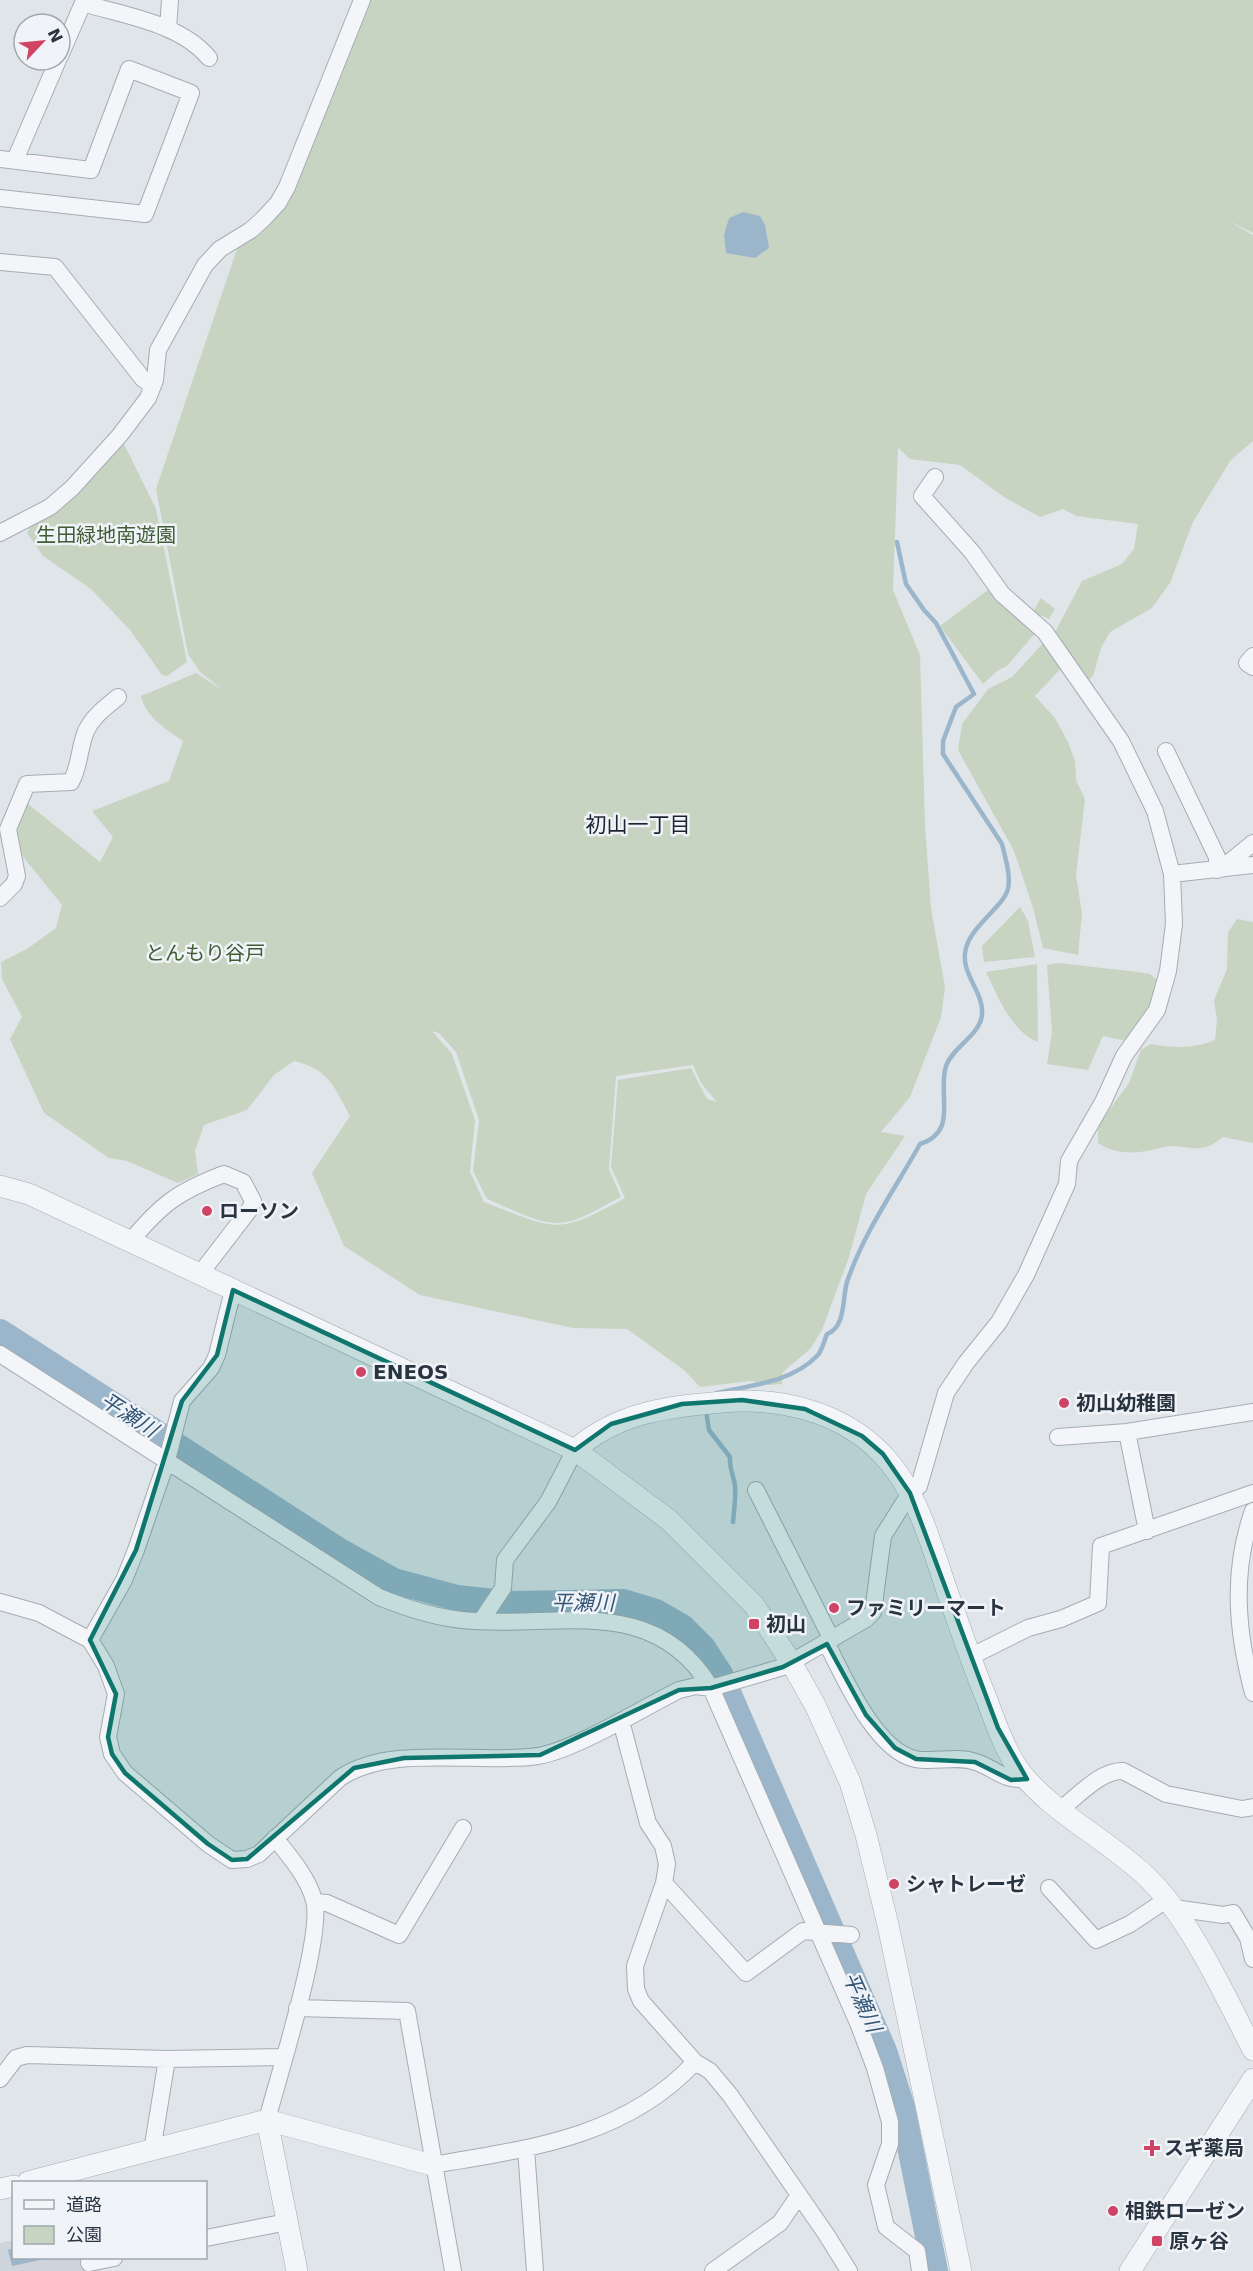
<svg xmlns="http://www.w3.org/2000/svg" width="1253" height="2271" viewBox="0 0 1253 2271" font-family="'DejaVu Sans','Noto Sans JP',sans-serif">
<rect width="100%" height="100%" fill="#e0e5ea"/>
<path fill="#ced4dc" d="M 13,2240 L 14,2258 L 80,2258 L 86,2271 L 0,2271 L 0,2243 Z"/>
<path fill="#c7d4c1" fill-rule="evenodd" d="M 367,0 L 1253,0 L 1253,233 L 1227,220 L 1253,235 L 1253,441 L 1230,461 L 1193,522 L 1170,583 L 1152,608 L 1110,632 L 1101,648 L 1093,676 L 1088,681 L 1054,634 L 1082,581 L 1122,564 L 1134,549 L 1138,524 L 1076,516 L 1063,509 L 1040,517 L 1004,497 L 960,465 L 910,459 L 898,448 L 893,590 L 920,655 L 925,825 L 931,908 L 945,987 L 941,1017 L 910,1097 L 881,1132 L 905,1136 L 866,1194 L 849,1257 L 822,1330 L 810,1349 L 783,1372 L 782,1384 L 769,1385 L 750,1381 L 700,1387 L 684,1370 L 627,1329 L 573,1328 L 420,1295 L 344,1246 L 312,1173 L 350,1116 C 334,1086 328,1069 294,1061 L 274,1075 L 247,1110 L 204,1125 L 195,1151 L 198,1174 L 178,1183 L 127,1161 L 109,1158 L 44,1113 L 10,1039 L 22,1017 L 2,979 L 1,962 L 27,949 L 56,928 L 62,905 L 20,853 L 17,829 L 27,803 L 100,862 L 113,837 L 92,811 L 169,781 L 183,741 C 166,729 146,718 141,696 L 196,673 L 224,691 L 200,672 L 188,654 L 156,489 L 239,243 L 256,233 ZM 432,1031 L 439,1033 L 456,1052 L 479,1120 L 473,1171 L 487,1199 C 508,1207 535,1223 557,1223 C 579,1223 602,1206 621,1197 L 609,1169 L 616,1076 L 693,1065 L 701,1083 L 717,1102 L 707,1099 L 691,1068 L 618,1080 L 611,1167 L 625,1198 C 555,1236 557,1230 484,1202 L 470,1172 L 475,1120 L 452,1054 Z
M 124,444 L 156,509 L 187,662 L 167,676 L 162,675 L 130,630 L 91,589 L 43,556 L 27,533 L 32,524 L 90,479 Z
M 993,586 L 1037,631 L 1007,666 L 997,671 L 983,684 L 940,626 Z
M 1041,598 L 1055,609 L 1049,619 L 1033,612 Z
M 1044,642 L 1062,667 L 1035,696 L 1055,718 L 1068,742 L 1075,761 L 1076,780 L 1085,799 L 1076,875 L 1082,914 L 1078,955 L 1043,948 L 1033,908 L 1014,851 L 958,750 L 962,724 L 988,689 L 1012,677 Z
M 1020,907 L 1028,921 L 1035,957 L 984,962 L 982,946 Z
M 1237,919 L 1253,922 L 1253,1143 L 1223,1137 C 1203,1154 1194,1147 1171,1146 C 1165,1146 1158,1149 1152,1150 C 1133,1154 1114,1154 1098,1143 L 1098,1125 L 1129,1083 L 1141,1050 L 1151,1044 C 1174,1048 1193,1049 1215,1040 L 1217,1020 L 1214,1000 L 1227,969 L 1228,932 Z
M 1058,963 L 1138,972 L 1150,974 L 1157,980 L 1150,1012 L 1126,1041 L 1103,1036 L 1088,1070 L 1047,1064 L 1052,1032 L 1047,965 Z
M 1037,964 L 1038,1042 C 1011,1031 998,997 986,972 Z"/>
<path fill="#9bb6ca" d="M 743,212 L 760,216 L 765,225 L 769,248 L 755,258 L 726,253 L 724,235 L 729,218 Z
M 13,2248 L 14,2258 L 49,2258 L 12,2266 L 8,2250 Z"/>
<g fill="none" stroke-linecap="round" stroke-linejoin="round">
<path stroke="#9bb6ca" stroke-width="4.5" d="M 717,1393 C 751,1385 792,1382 817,1356 C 822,1351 824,1341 827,1334 C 846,1327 842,1299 847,1282 C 864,1232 895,1189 920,1144 C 959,1131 937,1096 946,1066 C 953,1046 981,1035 982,1014 C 984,991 959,973 966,948 C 972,925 1003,907 1008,889 C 1011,875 1005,857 1002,844 L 943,754 L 943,741 L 956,707 L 974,694 L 936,623 L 924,610 L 906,584 L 897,542
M 706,1411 L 709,1430 L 730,1457 C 729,1471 734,1475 735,1486 C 736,1498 734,1510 733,1522"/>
<path stroke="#9bb6ca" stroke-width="26" d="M 0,1332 L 338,1550 L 394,1581 L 457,1598 L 513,1604 L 623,1602 L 656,1612 L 682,1627 L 703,1648 L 720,1674 L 884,2051 L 902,2107 L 935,2271"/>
<defs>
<path id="minor" d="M 168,29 L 170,0
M 60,56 L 83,3 C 125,16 180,23 209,58
M 0,159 L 91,170 L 129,69 L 191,93 L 145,214 L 0,198
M 15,160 L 58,60
M 0,262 L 55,267 L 143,379 L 153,386
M 0,533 L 50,507 L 72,488 L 120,435 L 148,398 L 155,380 L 158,350 L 205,265 L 220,249 L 251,230 L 264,218 L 278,203 L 287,187 L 362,0
M 1253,656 L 1247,663 L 1253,667
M 1166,751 L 1217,857 L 1217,870
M 1221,869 L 1253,843
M 1172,874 L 1253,865
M 0,898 L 14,884 L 17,876 L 8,829 L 27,784 L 71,782 C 80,766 79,748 86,731 C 93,716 106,707 118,697
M 130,1242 C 161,1204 179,1191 224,1174 L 243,1182 L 253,1201 L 250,1209 L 200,1274
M 0,1354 L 379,1597 C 406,1608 433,1617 462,1620 C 555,1630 653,1591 711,1688 L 858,2023 L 875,2068 L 890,2122 L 890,2144 L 876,2185 L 886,2227 L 917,2251 L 920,2271
M 1127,1432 L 1147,1531
M 1058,1437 L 1127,1432 L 1253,1412
M 756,1490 L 832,1640
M 1253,1511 C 1231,1573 1237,1632 1253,1693
M 0,1602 L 39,1613 L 90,1640 L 106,1666 L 116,1694 L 108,1737 L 112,1754 L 125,1773 L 208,1844 L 232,1860 L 247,1859 L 259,1854 L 340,1778 C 391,1743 476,1765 538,1756 C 577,1749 641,1709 679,1690 L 696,1686 L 711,1688 L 783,1667 L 866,1619 L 873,1612 L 883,1536 L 910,1493 L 919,1486 L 946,1393 L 966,1363 L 999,1322 L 1026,1275 L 1067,1184 L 1069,1161 L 1103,1102 L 1124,1056 L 1157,1010 L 1168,971 L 1174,924 L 1172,874 L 1155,811 L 1121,741 L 1045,632 L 1002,594 L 972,552 L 922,496 L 935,477
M 481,1621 L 503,1588 L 505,1560 L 548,1502 L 575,1450
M 90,1640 L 124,1580 L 136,1550 L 167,1460 L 182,1401 L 211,1368 L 217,1355 L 233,1290
M 827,1644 C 844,1677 875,1750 915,1759 C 935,1763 956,1755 976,1762 C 996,1769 1003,1781 1027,1779
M 970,1657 L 1028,1628 L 1061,1619 L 1098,1603 L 1101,1546 L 1253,1493
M 621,1721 L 648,1823 L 663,1846 L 667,1864 L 664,1883 L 635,1966 L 636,1989 L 641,2001 L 695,2062 L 710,2071 L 730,2095 L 826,2234 L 849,2271
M 1061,1809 C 1078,1796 1101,1770 1123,1771 L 1166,1794 L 1242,1809 L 1253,1807
M 664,1883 L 746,1973 L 803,1931 L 851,1935
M 1049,1888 L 1096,1940 L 1130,1924 L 1166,1900
M 315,1902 L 327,1903 L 399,1935 L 463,1828
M 1174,1908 L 1223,1915 L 1233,1913 L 1248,1938 L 1253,1959
M 297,2008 L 407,2011 L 453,2271
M 0,2079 L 16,2058 L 27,2055 L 167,2059 L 284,2057
M 267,2120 C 278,2077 324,1935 314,1900 C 307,1876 290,1857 275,1838
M 526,2149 L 535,2271
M 152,2151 L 167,2059
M 432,2165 C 528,2149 626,2137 695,2062
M 206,2238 L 287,2222
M 89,2263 L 114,2258
M 713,2271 L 780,2223 L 799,2195"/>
<path id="tertiary" d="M 0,1186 L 29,1194 L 575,1450 L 669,1520 L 754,1605 L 792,1664 L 815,1705 L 850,1782 L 866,1835 L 888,1925 L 961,2271
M 575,1450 C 618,1412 667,1407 722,1402 C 779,1397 841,1411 882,1454 C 917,1490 931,1544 947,1591 C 960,1627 972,1664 987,1700 C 995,1722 1004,1747 1017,1767 C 1046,1810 1111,1841 1149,1879 C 1192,1922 1225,1996 1253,2050
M 267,2120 L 297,2271
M 28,2182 L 267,2120 L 432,2165
M 0,2189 L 14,2186
M 1130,2271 L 1253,2079"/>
</defs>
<use href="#minor" stroke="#a5acb4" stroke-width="18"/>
<use href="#tertiary" stroke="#a5acb4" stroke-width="22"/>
<use href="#minor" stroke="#f3f5f8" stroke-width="16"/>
<use href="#tertiary" stroke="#f3f5f8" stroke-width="21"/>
</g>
<path fill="#0f766e" fill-opacity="0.2" stroke="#0f766e" stroke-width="4.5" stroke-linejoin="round" d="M 233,1290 L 575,1450 L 611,1424 L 682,1404 L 742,1400 L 805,1409 L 862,1436 L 883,1454 L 910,1493 L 998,1728 L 1027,1779 L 1011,1780 L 975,1762 L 916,1759 L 895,1748 L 866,1715 L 827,1644 L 783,1667 L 711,1688 L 679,1690 L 540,1755 L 404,1758 L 354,1768 L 247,1859 L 232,1860 L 208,1844 L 125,1773 L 112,1754 L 108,1737 L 116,1694 L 90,1640 L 136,1550 L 182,1401 L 217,1355 Z"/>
<g fill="#d04364" stroke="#f0f3f7" stroke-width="2">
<circle cx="207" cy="1211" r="6"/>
<circle cx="361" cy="1372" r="6"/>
<circle cx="1064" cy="1403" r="6"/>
<circle cx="834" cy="1608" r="6"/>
<rect x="748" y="1618" width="12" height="12" rx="3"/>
<circle cx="894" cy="1884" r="6"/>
<path d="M1149 2139h6v6h6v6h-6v6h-6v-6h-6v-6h6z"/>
<circle cx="1113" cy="2211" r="6"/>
<rect x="1151" y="2235" width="12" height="12" rx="3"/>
</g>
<g text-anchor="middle" stroke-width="5" stroke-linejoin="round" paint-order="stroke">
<g font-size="20" fill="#405d36" stroke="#f0f3f7">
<text x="106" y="542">生田緑地南遊園</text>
<text x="205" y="960">とんもり谷戸</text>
</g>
<g font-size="20" font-weight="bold" fill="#293441" stroke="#f0f3f7" text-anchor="start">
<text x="219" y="1218">ローソン</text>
<text x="373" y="1379">ENEOS</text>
<text x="1076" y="1410">初山幼稚園</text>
<text x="846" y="1615">ファミリーマート</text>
<text x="766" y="1631">初山</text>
<text x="906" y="1891">シャトレーゼ</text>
<text x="1164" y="2155">スギ薬局</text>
<text x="1125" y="2218">相鉄ローゼン</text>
<text x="1169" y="2248">原ヶ谷</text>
</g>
<g font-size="21" fill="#1b2532" stroke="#f0f3f7">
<text x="638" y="832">初山一丁目</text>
</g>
<g font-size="21" font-style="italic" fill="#325676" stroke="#f0f3f7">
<text transform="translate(129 1415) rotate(33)" y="7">平瀬川</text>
<text x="583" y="1610">平瀬川</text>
<text transform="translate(862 2002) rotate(66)" y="7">平瀬川</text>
</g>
</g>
<rect x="12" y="2181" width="195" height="78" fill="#f0f3f7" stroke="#a0a7ae" stroke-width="1.5"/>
<rect x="24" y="2200" width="30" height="9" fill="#f3f5f8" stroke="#a0a7ae" stroke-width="1.5"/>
<text x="66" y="2211" font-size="18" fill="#293441">道路</text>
<rect x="24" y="2226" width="30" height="18" fill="#c7d4c1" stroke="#a0a7ae" stroke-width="1.5"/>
<text x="66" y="2241" font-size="18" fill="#293441">公園</text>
<g transform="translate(42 42) rotate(64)"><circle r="28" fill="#f0f3f7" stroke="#a0a7ae" stroke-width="1.5"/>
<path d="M0-4.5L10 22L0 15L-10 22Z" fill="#d04364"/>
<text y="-9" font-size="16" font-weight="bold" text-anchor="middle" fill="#293441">N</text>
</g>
</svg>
